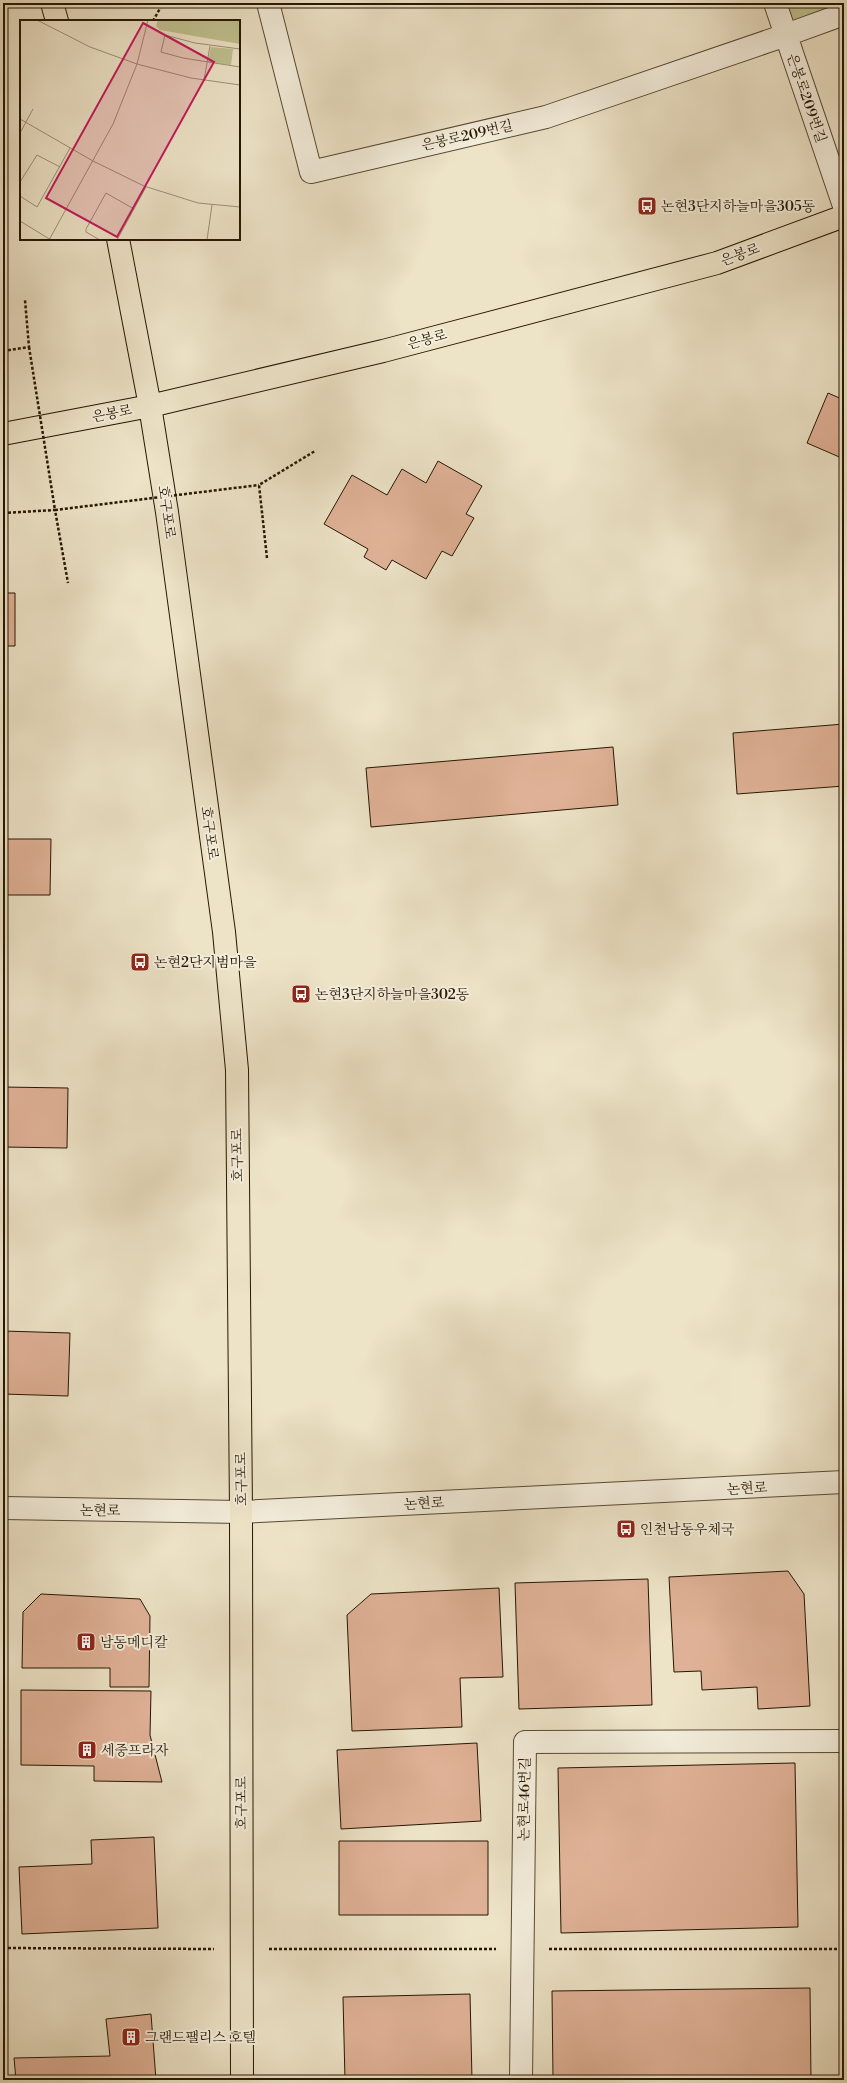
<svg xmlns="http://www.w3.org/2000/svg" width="847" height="2083" viewBox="0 0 847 2083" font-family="'Libre Bodoni','Noto Serif KR',serif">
<rect width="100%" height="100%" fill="#ede3c7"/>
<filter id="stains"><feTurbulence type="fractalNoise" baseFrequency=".005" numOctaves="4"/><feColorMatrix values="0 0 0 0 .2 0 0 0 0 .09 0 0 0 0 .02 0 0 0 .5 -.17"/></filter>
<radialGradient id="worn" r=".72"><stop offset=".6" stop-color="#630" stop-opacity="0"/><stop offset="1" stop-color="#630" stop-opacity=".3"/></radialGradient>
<path fill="#c0c190" stroke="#736c49" d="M 785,3 L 840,3 L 791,22 Z"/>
<path fill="#dfb196" stroke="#261602" d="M 828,393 L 844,400 L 844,459 L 807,443 Z
M 438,461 L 482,486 L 466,514 L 474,518 L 452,556 L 442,551 L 426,579 L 392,560 L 386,570 L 364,557 L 368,549 L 324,524 L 352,475 L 387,495 L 402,469 L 426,483 Z
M 3,593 L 15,593 L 15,646 L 3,646 Z
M 844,724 L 844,786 L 737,794 L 733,733 Z
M 613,747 L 618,805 L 371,827 L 366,768 Z
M 3,839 L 51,839 L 50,895 L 3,895 Z
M 3,1087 L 68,1088 L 67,1148 L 3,1147 Z
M 3,1331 L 70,1333 L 68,1396 L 3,1394 Z
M 788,1571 L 804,1594 L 810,1706 L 758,1709 L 757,1687 L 702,1690 L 701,1671 L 674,1672 L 669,1577 Z
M 648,1579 L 652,1705 L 519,1709 L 515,1583 Z
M 499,1588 L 503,1677 L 460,1678 L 462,1727 L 352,1731 L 347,1615 L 371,1594 Z
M 41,1594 L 140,1599 L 150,1616 L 149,1687 L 110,1687 L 110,1668 L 22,1668 L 23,1612 Z
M 21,1690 L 151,1691 L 150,1735 L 162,1782 L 94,1781 L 94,1766 L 21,1765 Z
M 477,1743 L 481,1821 L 341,1829 L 337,1750 Z
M 795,1763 L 798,1927 L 561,1933 L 558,1768 Z
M 154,1837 L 158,1928 L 22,1934 L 19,1867 L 92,1864 L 91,1840 Z
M 339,1841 L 488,1841 L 488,1915 L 339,1915 Z
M 810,1988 L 811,2080 L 553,2080 L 552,1991 Z
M 470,1994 L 472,2080 L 345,2080 L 343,1997 Z
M 151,2014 L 156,2080 L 16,2080 L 14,2058 L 110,2056 L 106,2019 Z"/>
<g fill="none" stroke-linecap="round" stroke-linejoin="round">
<defs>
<path id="minor" d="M 268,3 L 311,172 L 546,117 L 786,35 L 844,14
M 775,3 L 844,206
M 3,1508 L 241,1512 L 844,1482
M 521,2080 L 525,1742 L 844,1741"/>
<path id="major" d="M 52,3 L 57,21
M 118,239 L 150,406 L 167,512 L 224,932 L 237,1070 L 241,1512 L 242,2080
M 3,434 L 150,406 L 383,351 L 717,263 L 844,216"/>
</defs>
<use href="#minor" stroke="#584933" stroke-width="24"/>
<use href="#major" stroke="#261602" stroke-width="24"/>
<path stroke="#261602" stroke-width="2.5" stroke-dasharray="3 2" stroke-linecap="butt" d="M 153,21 L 163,3
M 3,351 L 29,347 L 25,300
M 3,513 L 55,510 L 68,583
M 267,558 L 259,485 L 315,451
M 3,1948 L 214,1949
M 269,1949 L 496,1949
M 549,1949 L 844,1949"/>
<use href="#minor" stroke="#f3eddb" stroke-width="22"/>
<use href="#major" stroke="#ede3c7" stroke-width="22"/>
<path stroke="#261602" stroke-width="2.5" stroke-dasharray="3 2" stroke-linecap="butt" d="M 29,347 L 55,510 L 259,485"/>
</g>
<defs>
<symbol id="bus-square" viewBox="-11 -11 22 22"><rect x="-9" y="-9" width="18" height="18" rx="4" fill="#8f2418" stroke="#f3eddb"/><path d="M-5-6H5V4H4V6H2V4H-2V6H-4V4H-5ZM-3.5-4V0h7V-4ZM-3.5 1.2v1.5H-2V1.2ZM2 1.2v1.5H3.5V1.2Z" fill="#fff"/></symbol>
<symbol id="building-square" viewBox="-11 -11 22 22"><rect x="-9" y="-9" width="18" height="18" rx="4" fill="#8f2418" stroke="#f3eddb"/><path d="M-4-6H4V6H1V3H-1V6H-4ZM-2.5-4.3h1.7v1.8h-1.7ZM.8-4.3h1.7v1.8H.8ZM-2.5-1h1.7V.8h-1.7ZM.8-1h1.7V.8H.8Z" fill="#fff"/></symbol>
</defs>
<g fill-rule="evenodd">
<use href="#bus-square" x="636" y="195" width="22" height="22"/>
<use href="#bus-square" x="129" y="951" width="22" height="22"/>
<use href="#bus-square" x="290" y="983" width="22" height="22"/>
<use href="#bus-square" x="615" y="1518" width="22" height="22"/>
<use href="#building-square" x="75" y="1631" width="22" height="22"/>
<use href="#building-square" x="76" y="1739" width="22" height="22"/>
<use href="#building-square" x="120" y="2026" width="22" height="22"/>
</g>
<g text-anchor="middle" stroke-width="4" stroke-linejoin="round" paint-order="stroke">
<g font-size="14" fill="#261602" stroke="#f3eddb">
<text transform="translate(807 98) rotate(71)" y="5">은봉로209번길</text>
<text transform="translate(467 135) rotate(-13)" y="5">은봉로209번길</text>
<text transform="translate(740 254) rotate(-20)" y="5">은봉로</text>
<text transform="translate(427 339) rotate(-15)" y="5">은봉로</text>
<text transform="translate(112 413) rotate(-11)" y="5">은봉로</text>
<text transform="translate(167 512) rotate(82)" y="5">호구포로</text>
<text transform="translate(210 833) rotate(82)" y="5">호구포로</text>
<text transform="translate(237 1155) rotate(-91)" y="5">호구포로</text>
<text transform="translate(241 1479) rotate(-91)" y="5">호구포로</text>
<text transform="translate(747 1488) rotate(-3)" y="5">논현로</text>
<text transform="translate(424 1503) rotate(-3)" y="5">논현로</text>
<text transform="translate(100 1510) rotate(1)" y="5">논현로</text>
<text transform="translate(524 1799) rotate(-89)" y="5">논현로46번길</text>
<text transform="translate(241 1803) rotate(-90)" y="5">호구포로</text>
</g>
<g font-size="14" fill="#261602" stroke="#f3eddb" text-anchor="start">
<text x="661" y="211">논현3단지하늘마을305동</text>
<text x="154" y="967">논현2단지범마을</text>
<text x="315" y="999">논현3단지하늘마을302동</text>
<text x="640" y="1534">인천남동우체국</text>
<text x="100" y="1647">남동메디칼</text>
<text x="101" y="1755">세중프라자</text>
<text x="145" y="2042">그랜드팰리스 호텔</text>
</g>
</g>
<g transform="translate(20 20)">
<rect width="220" height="220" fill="#ede3c7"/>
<path d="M 138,0 L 220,0 L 220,24 L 140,10 L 136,6 ZM 191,27 L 213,29 L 211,45 L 188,42 Z" fill="#c0c190"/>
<path fill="none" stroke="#9d9178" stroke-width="1" d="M 17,0 L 70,27 L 117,44 L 171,58 L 220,65M 220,29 L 175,23 L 145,15 L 141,32 L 163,38 L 220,47M 184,60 L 190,26M 0,99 L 73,141 L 124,166 L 178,183 L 220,187M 0,113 L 13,89M 0,162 L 17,135 L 40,147M 0,176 L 17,187 L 50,128M 0,201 L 31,220M 29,220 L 93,104 L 117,44 L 128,0M 80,220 L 66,212 L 66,209 L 86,173 L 114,189M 97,220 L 126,167M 187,220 L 192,185"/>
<path fill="#c2185b" fill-opacity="0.15" stroke="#c2185b" stroke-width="2" d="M 123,3 L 194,42 L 97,217 L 26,178 Z"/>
<rect width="220" height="220" fill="none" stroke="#261602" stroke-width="2"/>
</g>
<rect width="847" height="2083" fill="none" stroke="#ede3c7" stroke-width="16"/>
<rect x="4" y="4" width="839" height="2075" fill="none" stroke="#261602" stroke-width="2"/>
<rect x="8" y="8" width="831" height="2067" fill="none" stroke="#261602"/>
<rect width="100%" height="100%" filter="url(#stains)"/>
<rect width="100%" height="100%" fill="url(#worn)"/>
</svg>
